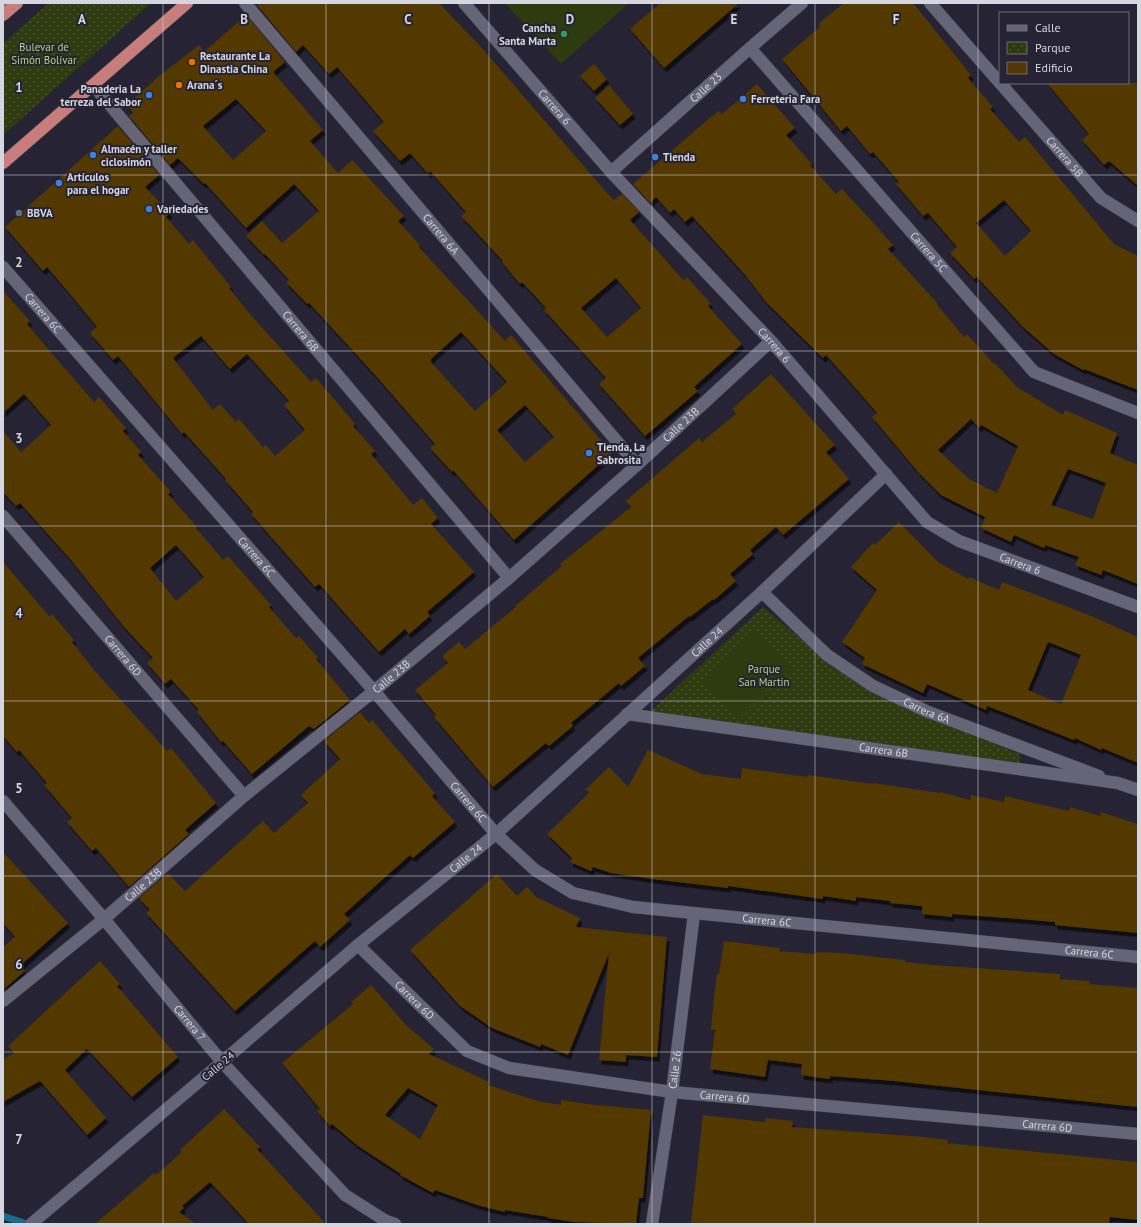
<svg xmlns="http://www.w3.org/2000/svg" width="1141" height="1227" font-family="'PT Sans',sans-serif">
<defs>
<pattern id="park-dots" width="8" height="8" patternUnits="userSpaceOnUse"><rect width="8" height="8" fill="#2d3b0f"/><path d="M2 2h.1M6 6h.1" fill="none" stroke="#4b5732" stroke-width="1.8" stroke-linecap="round"/></pattern>
<filter id="shadow"><feDropShadow dx="2.5" dy="4.5" stdDeviation="0" flood-color="#0009"/></filter>
</defs>
<rect width="100%" height="100%" fill="#262434"/>
<!-- park -->
<g fill="url(#park-dots)">
<polygon points="49,3 151,3 3,135 3,43"/>
<polygon points="763,607 836,669 859,684 881,697 1020,754 1020,763 651,711"/>
</g>
<!-- pitch -->
<g fill="#2d3b0f">
<polygon points="505,3 629,3 561,64"/>
<polygon points="756,631 792,668 740,720 703,683"/>
</g>
<g fill="none" stroke-linecap="round" stroke-linejoin="round">
<!-- stream -->
<polyline stroke="#1a6c8d" stroke-width="7" points="3,1216 27,1224"/>
</g>
<!-- building -->
<g fill="#533705" fill-rule="evenodd" filter="url(#shadow)">
<path d="M260,3H439L482,48L607,193L614,200L622,194L639,212L630,220L683,280L687,277L711,304L708,306L742,344L694,387L698,391L645,436L599,384L606,378L544,310L546,308L522,282L520,284L502,262L503,261L461,216L466,212L430,171L428,174L410,153L400,161L373,131L384,122L337,67L329,74L303,45L296,52L257,5ZM616,278L641,308L607,337L581,308Z"/>
<polygon points="660,3 739,3 664,68 630,29"/>
<path d="M844,3H913L971,75L968,78L993,107L990,109L1019,142L1025,137L1114,244L1138,256V390L1084,369L1083,370L1054,354L1023,327L977,277L974,279L950,253L957,247L928,213L923,216L896,184L899,182L873,152L870,154L847,126L841,131L782,59L820,27L818,24ZM1004,200L1031,231L1005,256L976,223Z"/>
<path d="M246,15L285,62L273,72L323,130L310,141L338,173L352,160L404,216L398,221L420,245L419,247L505,341L511,335L612,453L514,540L453,470L452,472L430,448L435,444L376,376L309,303L307,304L286,282L289,280L265,254L264,255L246,236L262,221L282,243L319,211L294,184L246,228L205,183L204,184L178,158L170,165L129,116L133,113L127,105L158,77L199,45L204,52ZM236,99L266,131L233,160L203,126ZM461,332L507,382L475,411L431,362V359ZM525,405L554,437L525,462L497,430Z"/>
<polygon points="594,64 607,79 594,91 580,76"/>
<polygon points="1047,83 1138,83 1138,186 1109,161 1104,165 1082,140 1089,134"/>
<path d="M757,84L795,128L786,135L812,164L810,165L836,194L842,189L869,218L893,245L888,249L938,304L937,305L964,337L967,334L994,364L995,363L1017,387L1063,415L1065,410L1117,433L1110,453L1138,465V584L1103,570L1101,575L1075,565L1079,557L1045,545L1044,548L1014,535L1011,542L981,528L985,517L941,495L919,473L872,417L877,413L852,384L826,355L823,358L767,303L746,276L692,216L685,222L674,209L670,213L656,197L650,203L633,184L718,111L722,114ZM971,419L979,428L981,425L1018,446L997,493L969,479L938,450ZM1068,469L1106,483L1093,519L1051,505Z"/>
<polygon points="609,85 633,114 620,125 595,98"/>
<path d="M118,126L159,175L145,187L170,213L166,217L189,244L193,240L231,287L229,288L249,313L311,382L316,378L335,400L355,424L353,426L375,451L371,454L413,505L422,498L438,518L431,524L474,572L427,612L430,616L409,634L405,629L379,652L319,584L315,587L272,538L251,514L253,512L225,480L226,479L184,432L182,434L118,356L113,360L90,333L97,327L75,300L47,267L43,271L5,227ZM201,336L230,369L247,354L289,401L284,405L305,430L275,456L266,445L263,447L239,419L236,422L220,404L213,410L173,358Z"/>
<path d="M3,291L30,321L27,324L42,342L94,402L99,397L126,428L123,431L141,452L138,455L171,492L168,494L197,527L196,528L223,560L228,556L271,605L269,607L296,638L299,636L318,658L316,659L350,700L314,729L309,726L252,774L223,741L221,742L197,712L199,710L171,679L165,684L147,663L153,658L124,627L71,560L20,503L16,506L3,492V431L21,452L51,425L24,394L3,413ZM176,545L204,577L176,601L150,568Z"/>
<polygon points="771,374 835,445 826,452 849,479 783,535 776,527 750,550 753,554 730,574 736,581 714,600 713,599 690,617 689,616 638,658 645,666 621,686 619,683 571,723 573,726 549,746 546,743 493,787 434,717 436,715 415,690 448,663 442,656 459,642 465,649 516,607 515,606 562,566 560,564 631,507 626,501 699,438 702,442 736,414 732,409"/>
<path d="M899,522L938,562L968,579L969,577L999,590L1002,582L1089,615L1138,637V763L1102,748L1101,750L1075,738L1074,740L987,706L986,710L927,684L923,693L862,664L865,658L842,642L877,590L851,567L873,543L875,545ZM1048,642L1081,655L1061,704L1028,690Z"/>
<polygon points="3,562 49,616 52,614 74,640 72,642 94,670 167,751 171,748 216,803 185,830 189,834 129,887 96,848 92,851 67,822 72,818 44,785 47,783 19,750 17,752 3,736"/>
<polygon points="360,712 369,723 372,720 435,793 432,796 455,822 413,858 410,855 344,914 350,920 320,947 315,941 235,1011 146,913 150,910 139,898 168,873 185,891 263,821 274,833 308,803 301,795 340,759 324,741"/>
<polygon points="648,750 702,774 741,779 742,768 807,777 808,775 873,784 873,783 940,793 940,792 970,800 971,795 1004,802 1005,796 1069,811 1070,807 1100,816 1101,812 1138,824 1138,933 1055,925 1055,922 1020,919 952,914 952,917 922,914 922,906 890,903 890,901 856,897 856,901 823,896 823,899 728,886 728,888 660,880 611,873 593,867 591,871 570,862 572,858 547,834 590,792 585,790 609,767 628,787"/>
<polygon points="3,852 68,923 20,966 25,971 3,990 3,947 15,937 3,923"/>
<polygon points="497,874 517,896 527,887 536,897 580,918 576,927 667,937 657,1057 626,1055 626,1062 599,1060 609,953 568,1055 541,1044 540,1047 492,1028 460,1006 410,950"/>
<polygon points="724,941 780,948 779,951 816,954 816,952 841,953 905,960 905,962 934,965 1060,974 1060,979 1090,981 1089,984 1138,988 1138,1107 894,1081 830,1076 830,1079 801,1075 802,1064 768,1060 765,1077 710,1069 715,1030 711,1030 714,997 717,974 719,974"/>
<polygon points="100,961 120,984 117,986 178,1057 132,1097 87,1049 65,1070 106,1118 87,1135 40,1081 3,1102 3,1059 14,1053 8,1046"/>
<path d="M371,985L406,1025L434,1049L429,1054L489,1082L488,1085L541,1102L561,1105V1100L586,1104L651,1110L643,1198H639L636,1224L574,1222L548,1218V1217L505,1210V1212L477,1205L435,1190L433,1193L400,1175L401,1174L358,1146L332,1124L330,1126L317,1111L320,1109L282,1063L353,1004L351,1002ZM408,1088L438,1105L420,1139L385,1115Z"/>
<polygon points="224,1109 260,1147 257,1149 326,1224 249,1224 210,1182 182,1206 184,1208 179,1212 196,1224 95,1224 154,1173 156,1175 182,1152 180,1150"/>
<polygon points="703,1115 765,1122 765,1118 793,1121 792,1127 924,1137 948,1140 947,1143 1138,1162 1138,1220 1110,1217 1109,1224 691,1224"/>
</g>
<g fill="none" stroke-linecap="round" stroke-linejoin="round">
<defs>
<g id="street">
<polyline points="4,3 9,9"/>
<path id="s1" d="M245,3L637,465"/>
<path id="s2" d="M464,3L611,172L771,341L927,522L959,541L1138,607"/>
<polyline points="930,3 1000,83"/>
<path id="s3" d="M750,48L1034,372L1138,413"/>
<path id="s4" d="M1000,83L1101,198L1138,221"/>
<path id="s5" d="M93,85L509,578"/>
<path id="s6" d="M611,172L750,48L802,3"/>
<path id="s7" d="M3,267L374,691L496,834L535,870L573,893L633,907L1138,957"/>
<path id="s8" d="M3,516L244,796"/>
<path id="s9" d="M762,592L827,655L873,686L926,711L1099,776"/>
<path id="s10" d="M627,714L1118,783L1138,790"/>
<path id="s11" d="M358,945L467,1051L509,1068L672,1092L1138,1134"/>
<path id="s12" d="M3,1001L104,919L244,796L374,691L509,578L637,465L771,341"/>
<path id="s13" d="M395,1224L386,1221L345,1195L222,1062L358,945L496,834L762,592L886,474"/>
<path id="s14" d="M652,1224L672,1092L694,914"/>
</g>
<g id="secondary">
<path id="s15" d="M3,801L104,919L222,1062L31,1224"/>
</g>
<g id="highway">
<polyline points="3,15 17,3"/>
<polyline points="3,163 187,3"/>
</g>
</defs>
<!-- street casing -->
<use href="#street" stroke="#43414e" stroke-width="13"/>
<!-- secondary casing -->
<use href="#secondary" stroke="#43414e" stroke-width="13"/>
<!-- highway casing -->
<use href="#highway" stroke="#43414e" stroke-width="13"/>
<!-- street -->
<use href="#street" stroke="#666477" stroke-width="12"/>
<!-- secondary -->
<use href="#secondary" stroke="#666477" stroke-width="12"/>
<!-- highway -->
<use href="#highway" stroke="#c77d7c" stroke-width="12"/>
</g>
<!-- grid -->
<path fill="none" stroke="#d6d6e1" stroke-width="1" stroke-opacity="0.55" d="M163,3V1224M326,3V1224M489,3V1224M652,3V1224M815,3V1224M978,3V1224M3,175H1138M3,351H1138M3,526H1138M3,701H1138M3,876H1138M3,1052H1138"/>
<!-- markers -->
<circle fill="#2e9e5b" stroke="#262434" stroke-width="1.5" cx="564" cy="34" r="4"/>
<g fill="#e8710a" stroke="#262434" stroke-width="1.5">
<circle cx="192" cy="62" r="4"/>
<circle cx="179" cy="85" r="4"/>
</g>
<g fill="#3f7fe0" stroke="#262434" stroke-width="1.5">
<circle cx="149" cy="95" r="4"/>
<circle cx="743" cy="99" r="4"/>
<circle cx="93" cy="155" r="4"/>
<circle cx="655" cy="157" r="4"/>
<circle cx="59" cy="183" r="4"/>
<circle cx="149" cy="209" r="4"/>
<circle cx="589" cy="453" r="4"/>
</g>
<circle fill="#5c6f8a" stroke="#262434" stroke-width="1.5" cx="19" cy="213" r="4"/>
<g text-anchor="middle" stroke-width="4" stroke-linejoin="round" paint-order="stroke">
<!-- poi labels -->
<g font-size="11" font-weight="bold" fill="#d6d6e1" stroke="#262434" text-anchor="start">
<text x="556" y="32" text-anchor="end">Cancha<tspan x="556" dy="13">Santa Marta</tspan></text>
<text x="200" y="60">Restaurante La<tspan x="200" dy="13">Dinastia China</tspan></text>
<text x="187" y="89">Arana´s</text>
<text x="141" y="93" text-anchor="end">Panaderia La<tspan x="141" dy="13">terreza del Sabor</tspan></text>
<text x="751" y="103">Ferreteria Fara</text>
<text x="101" y="153">Almacén y taller<tspan x="101" dy="13">ciclosimón</tspan></text>
<text x="663" y="161">Tienda</text>
<text x="67" y="181">Artículos<tspan x="67" dy="13">para el hogar</tspan></text>
<text x="157" y="213">Variedades</text>
<text x="27" y="217">BBVA</text>
<text x="597" y="451">Tienda, La<tspan x="597" dy="13">Sabrosita</tspan></text>
</g>
<!-- park labels -->
<g font-size="11" fill="#b1d27a" stroke="#262434">
<text x="44" y="51">Bulevar de<tspan x="44" dy="13">Simón Bolívar</tspan></text>
<text x="764" y="673">Parque<tspan x="764" dy="13">San Martin</tspan></text>
</g>
<!-- street labels -->
<g font-size="11" fill="#d6d6e1" stroke="#262434">
<text dy="4" stroke="none"><textPath href="#s6" startOffset="127">Calle 23</textPath></text>
<text dy="4" stroke="none"><textPath href="#s2" startOffset="138">Carrera 6</textPath></text>
<text dy="4" stroke="none"><textPath href="#s4" startOffset="98">Carrera 5B</textPath></text>
<text dy="4" stroke="none"><textPath href="#s1" startOffset="303">Carrera 6A</textPath></text>
<text dy="4" stroke="none"><textPath href="#s3" startOffset="271">Carrera 5C</textPath></text>
<text dy="4" stroke="none"><textPath href="#s7" startOffset="61">Carrera 6C</textPath></text>
<text dy="4" stroke="none"><textPath href="#s5" startOffset="322">Carrera 6B</textPath></text>
<text dy="4" stroke="none"><textPath href="#s2" startOffset="462">Carrera 6</textPath></text>
<text dy="4" stroke="none"><textPath href="#s12" startOffset="890">Calle 23B</textPath></text>
<text dy="4" stroke="none"><textPath href="#s7" startOffset="385">Carrera 6C</textPath></text>
<text dy="4" stroke="none"><textPath href="#s2" startOffset="798">Carrera 6</textPath></text>
<text dy="4" stroke="none"><textPath href="#s13" startOffset="881">Calle 24</textPath></text>
<text dy="4" stroke="none"><textPath href="#s8" startOffset="184">Carrera 6D</textPath></text>
<text dy="4" stroke="none"><textPath href="#s12" startOffset="506">Calle 23B</textPath></text>
<text dy="4" stroke="none"><textPath href="#s9" startOffset="205">Carrera 6A</textPath></text>
<text dy="4" stroke="none"><textPath href="#s10" startOffset="259">Carrera 6B</textPath></text>
<text dy="4" stroke="none"><textPath href="#s7" startOffset="709">Carrera 6C</textPath></text>
<text dy="4" stroke="none"><textPath href="#s13" startOffset="557">Calle 24</textPath></text>
<text dy="4" stroke="none"><textPath href="#s12" startOffset="182">Calle 23B</textPath></text>
<text dy="4" stroke="none"><textPath href="#s7" startOffset="1045">Carrera 6C</textPath></text>
<text dy="4" stroke="none"><textPath href="#s7" startOffset="1369">Carrera 6C</textPath></text>
<text dy="4" stroke="none"><textPath href="#s11" startOffset="79">Carrera 6D</textPath></text>
<text dy="4" stroke="none"><textPath href="#s15" startOffset="290">Carrera 7</textPath></text>
<text transform="translate(218 1066) rotate(-40)" y="4">Calle 24</text>
<text dy="4" stroke="none"><textPath href="#s14" startOffset="156">Calle 26</textPath></text>
<text dy="4" stroke="none"><textPath href="#s11" startOffset="415">Carrera 6D</textPath></text>
<text dy="4" stroke="none"><textPath href="#s11" startOffset="739">Carrera 6D</textPath></text>
</g>
</g>
<g font-size="13" text-anchor="middle" font-weight="bold" fill="#d6d6e1" stroke="#262434" stroke-width="4" stroke-linejoin="round" paint-order="stroke">
<text x="82" y="24">A</text>
<text x="244" y="24">B</text>
<text x="408" y="24">C</text>
<text x="570" y="24">D</text>
<text x="734" y="24">E</text>
<text x="896" y="24">F</text>
<text x="19" y="92">1</text>
<text x="19" y="267">2</text>
<text x="19" y="443">3</text>
<text x="19" y="618">4</text>
<text x="19" y="793">5</text>
<text x="19" y="969">6</text>
<text x="19" y="1144">7</text>
</g>
<!-- border -->
<rect width="1141" height="1227" fill="none" stroke="#d6d6e1" stroke-width="8"/>
<!-- legend -->
<rect x="999" y="12" width="130" height="72" fill="#262434" stroke="#6c6b79"/>
<rect x="1007" y="25" width="20" height="6" fill="#666477" stroke="#6c6b79"/>
<text x="1035" y="32" font-size="12" fill="#d6d6e1">Calle</text>
<rect x="1007" y="42" width="20" height="12" fill="url(#park-dots)" stroke="#6c6b79"/>
<text x="1035" y="52" font-size="12" fill="#d6d6e1">Parque</text>
<rect x="1007" y="62" width="20" height="12" fill="#533705" stroke="#6c6b79"/>
<text x="1035" y="72" font-size="12" fill="#d6d6e1">Edificio</text>
</svg>
